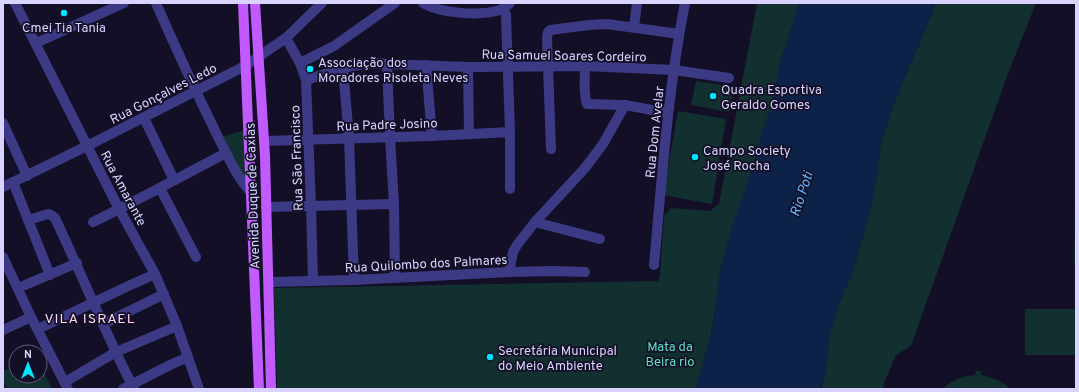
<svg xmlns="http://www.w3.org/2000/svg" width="1079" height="392" font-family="Overpass,sans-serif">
<rect width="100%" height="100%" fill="#130f26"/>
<!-- green -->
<g fill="#12302f">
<polygon points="757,3 799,3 790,33 779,66 774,100 762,133 753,166 721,268 711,335 696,389 277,389 274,288 656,281 658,282 660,274 664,216 671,208 710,211 719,204"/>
<polygon points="935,3 1036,3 1007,76 911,346 896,355 884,383 883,389 821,389 826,370 829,337 839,304 854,268 871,206 877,175 881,142 892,108 932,13"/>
<polygon points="696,81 734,87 729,112 691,105"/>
<polygon points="678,111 726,119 712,204 663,195"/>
<polygon points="245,130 246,185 222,137"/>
<polygon points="1075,206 1076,206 1076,263 1074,263"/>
<rect x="1025" y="309" width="51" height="46"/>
<polygon points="40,364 52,389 7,389 3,381 3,371 16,365 16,376 40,376"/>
<path d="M976,371H981V375C992,377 1002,381 1011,389H942C952,380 962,376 975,375Z"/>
</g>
<!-- water -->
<polygon fill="#0c2248" points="799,3 935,3 932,13 892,108 881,142 877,175 871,206 853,272 839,304 829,337 826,370 820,389 696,389 711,335 721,268 730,232 753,166 762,133 774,100 779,66 790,33"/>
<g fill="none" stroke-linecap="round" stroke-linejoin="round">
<!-- minor -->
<g stroke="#3d3a85" stroke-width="10">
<polyline points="15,3 119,209 155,274 177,326 199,389"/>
<path d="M156,3C176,49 197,94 219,139C227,154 239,182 251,192"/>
<path d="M423,3C441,14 480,16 500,10C504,8 507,6 510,3"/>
<polyline points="503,8 506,15 510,132 510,189"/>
<polyline points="634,27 637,3"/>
<polyline points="286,38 300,63 306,80 311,206 313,281"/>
<polyline points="36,43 124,3"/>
<polyline points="300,63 334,46 395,3"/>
<polyline points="387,64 390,137 394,204 395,277"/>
<polyline points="426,65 432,136"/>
<path d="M585,66C585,78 583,93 587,104L625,105L668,113"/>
<polyline points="468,67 469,134"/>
<polyline points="343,69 349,138 354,280"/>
<path d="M306,80C332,72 360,60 387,64L468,67L585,66L674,70L729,78"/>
<polyline points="144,118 174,180"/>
<polyline points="3,123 27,176"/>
<polyline points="264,141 432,136 510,132"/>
<polyline points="551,149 547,38 548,32 550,30 589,25 607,24 679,34"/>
<polyline points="13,182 50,275"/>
<polyline points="3,187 87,146 245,66 286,38 322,3"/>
<polyline points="160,188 196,257"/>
<polyline points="266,207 394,204"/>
<path d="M28,220L48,214L51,215L55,218C82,275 105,333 134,389"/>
<path d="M93,222C138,200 182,176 226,153"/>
<polyline points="535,222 600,239"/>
<polyline points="3,257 31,317 68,389"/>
<path d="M654,265C662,177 668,89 685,3"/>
<polyline points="509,272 513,252 517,245 535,222 585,168 603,144 625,105"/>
<polyline points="269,282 354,280 509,272 554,271 585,272"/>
<polyline points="18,288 77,263"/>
<polyline points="103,324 164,294"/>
<polyline points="38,329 124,288 155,274"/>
<polyline points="3,330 31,317"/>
<polyline points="65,382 116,352 177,326"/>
<polyline points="123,389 172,364 188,357"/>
</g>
<!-- major -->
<g stroke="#c25bff" stroke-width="10">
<polyline points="243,3 259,389"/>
<polyline points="255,3 265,156 271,389"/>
</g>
</g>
<!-- markers -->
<g fill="#00e5ff" stroke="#130f26" stroke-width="1.5">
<circle cx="64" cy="13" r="4"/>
<circle cx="310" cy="69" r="4"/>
<circle cx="713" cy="96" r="4"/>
<circle cx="695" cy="157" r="4"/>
<circle cx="490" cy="357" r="4"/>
</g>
<g text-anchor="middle" stroke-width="3.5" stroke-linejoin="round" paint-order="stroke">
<!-- poi labels -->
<g font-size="13" fill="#d9d4ff" stroke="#130f26" text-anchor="start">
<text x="64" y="32" text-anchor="middle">Cmei Tia Tania</text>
<text x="318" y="67">Associação dos<tspan x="318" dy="15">Moradores Risoleta Neves</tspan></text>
<text x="721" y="94">Quadra Esportiva<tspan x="721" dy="15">Geraldo Gomes</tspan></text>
<text x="703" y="155">Campo Society<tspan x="703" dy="15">José Rocha</tspan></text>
<text x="498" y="355">Secretária Municipal<tspan x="498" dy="15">do Meio Ambiente</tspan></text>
</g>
<!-- street labels -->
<g font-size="13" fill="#d9d4ff" stroke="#130f26">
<text transform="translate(564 55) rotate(1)" y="5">Rua Samuel Soares Cordeiro</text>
<text transform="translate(163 93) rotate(-27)" y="5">Rua Gonçalves Ledo</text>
<text transform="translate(387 124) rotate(-2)" y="5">Rua Padre Josino</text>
<text transform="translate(654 132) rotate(-84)" y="5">Rua Dom Avelar</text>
<text transform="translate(296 158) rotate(-92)" y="5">Rua São Francisco</text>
<text transform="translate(124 188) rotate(62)" y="5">Rua Amarante</text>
<text transform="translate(252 196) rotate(-92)" y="5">Avenida Duque de Caxias</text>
<text transform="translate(426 263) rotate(-3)" y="5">Rua Quilombo dos Palmares</text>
</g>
<!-- park labels -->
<g font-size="13" fill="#5fe0c0" stroke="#130f26">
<text x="670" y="351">Mata da<tspan x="670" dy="15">Beira rio</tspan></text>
</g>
<!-- water labels -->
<g font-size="14" font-style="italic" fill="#62b6ff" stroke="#130f26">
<text transform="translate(801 194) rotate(-72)" y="5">Rio Poti</text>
</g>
<!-- neighbourhood labels -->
<g font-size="14" letter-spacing="1" fill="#ffd6f0" stroke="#130f26">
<text x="90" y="323">VILA ISRAEL</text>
</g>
</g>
<!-- border -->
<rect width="1079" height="392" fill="none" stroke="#d9d4ff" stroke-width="8"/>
<!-- north arrow -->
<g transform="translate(28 364)"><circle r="19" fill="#130f26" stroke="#625e7d"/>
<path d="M0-3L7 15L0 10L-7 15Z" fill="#00e5ff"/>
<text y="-6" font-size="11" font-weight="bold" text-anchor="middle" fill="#d9d4ff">N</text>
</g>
</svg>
